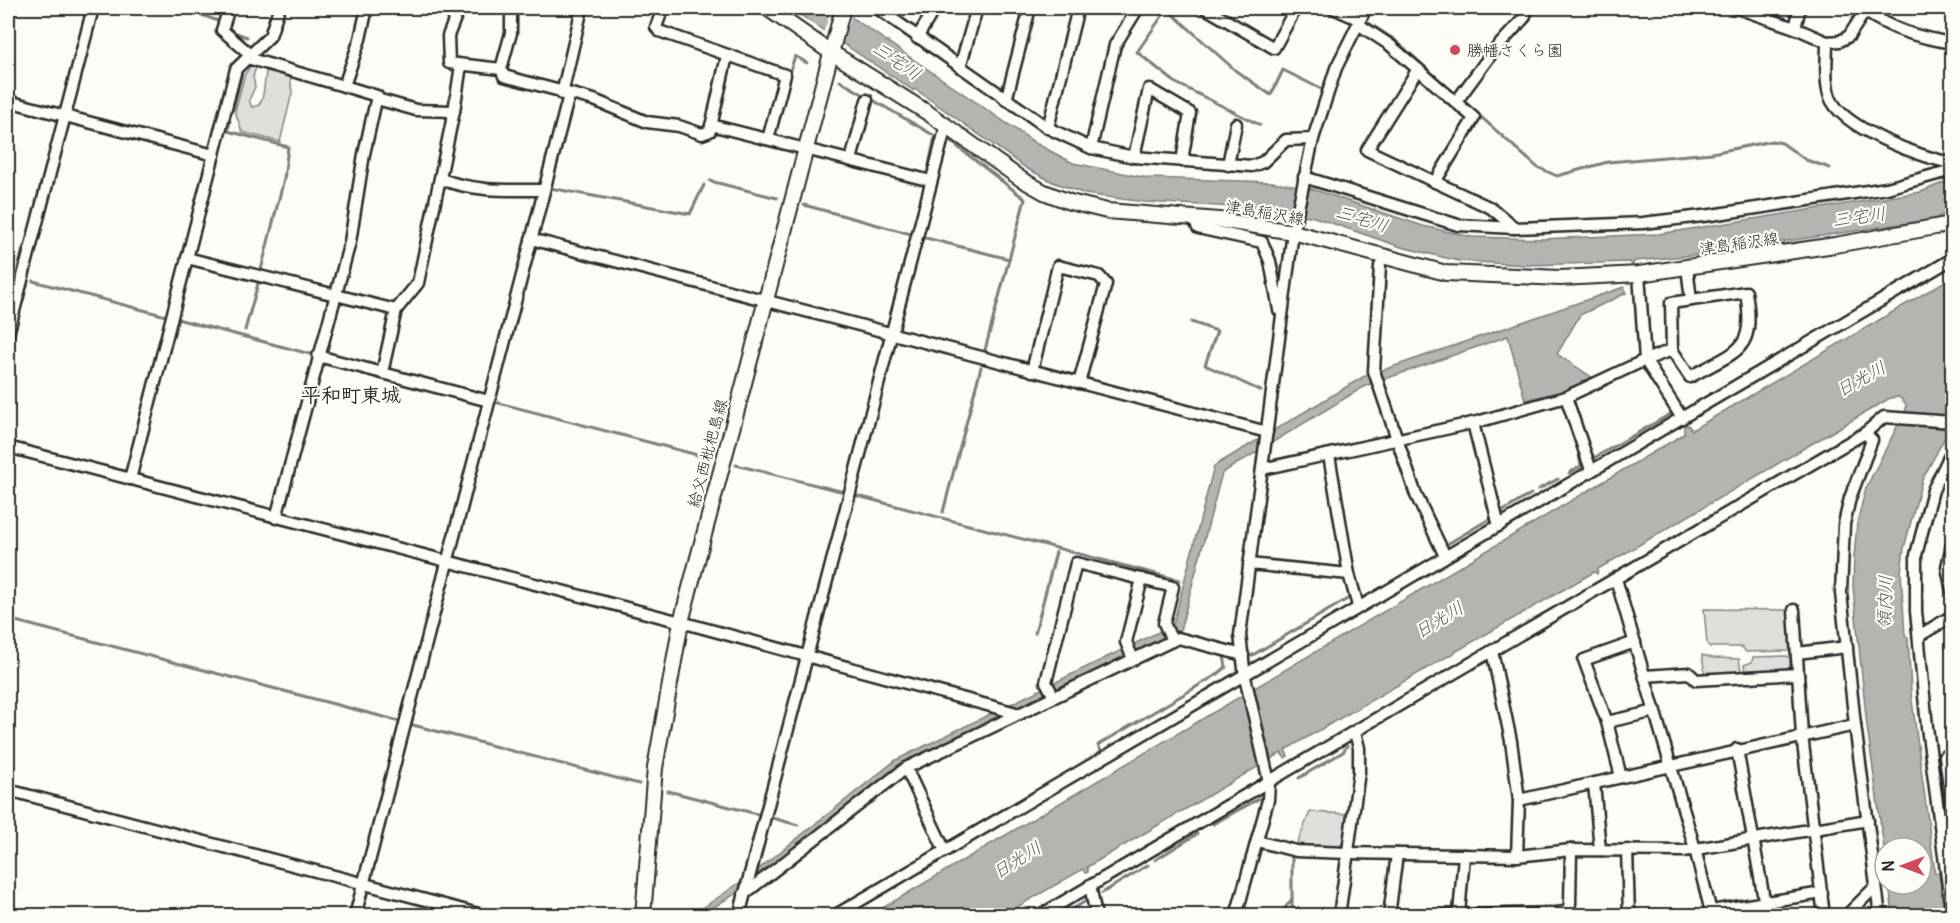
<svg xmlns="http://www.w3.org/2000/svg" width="1960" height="923" font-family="Pangolin,'Klee One',sans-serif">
<rect width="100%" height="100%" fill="#fdfcf7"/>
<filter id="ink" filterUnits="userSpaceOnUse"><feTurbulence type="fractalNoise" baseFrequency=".0167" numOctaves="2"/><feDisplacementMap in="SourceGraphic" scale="12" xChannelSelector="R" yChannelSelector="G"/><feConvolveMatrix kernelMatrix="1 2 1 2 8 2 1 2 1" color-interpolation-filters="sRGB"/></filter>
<g filter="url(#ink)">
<!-- green -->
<g fill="#dfdeda" stroke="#858482" stroke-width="1.5">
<path d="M251,65L256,67L253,77L255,87L249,100L252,107L259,105C266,95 263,81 267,69L290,74L292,93L280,142L242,132L235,111L245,74Z"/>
<polygon points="1704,609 1789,610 1792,649 1790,651 1746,652 1742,647 1710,647 1707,644"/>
<polygon points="1702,655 1713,658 1739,659 1741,671 1705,675"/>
<polygon points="1787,656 1790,658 1790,671 1746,673 1744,665 1752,662 1753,657"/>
<polygon points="1310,812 1348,814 1343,843 1339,847 1296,846"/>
</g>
<!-- water -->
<g fill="#b5b4b1" stroke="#7e7d7b" stroke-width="1.5">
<polygon points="790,8 838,8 1037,144 1073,163 1147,178 1272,182 1306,187 1423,226 1472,237 1540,239 1659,234 1921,192 1952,179 1952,211 1934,219 1695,255 1635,261 1632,265 1630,262 1527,265 1459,261 1401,247 1314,217 1273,209 1145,202 1085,194 1053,182 1026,168 915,89 914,91"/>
<polygon points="1952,277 1952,424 1922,480 1904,548 1901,572 1905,636 1908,637 1911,693 1935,873 1939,873 1943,906 1940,907 1941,915 1893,915 1889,884 1921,884 1921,848 1885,848 1885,855 1867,726 1853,587 1854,557 1857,523 1866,488 1906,409 1906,404 1899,397 1890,398 1849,422 1598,569 1597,574 1594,572 1285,750 1288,756 1285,758 1281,753 1087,867 1088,872 1085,873 1083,869 1003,915 869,916 1684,434 1684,427 1687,424 1692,430"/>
<polygon points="1624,287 1626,293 1580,315 1557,354 1593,378 1567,390 1525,400 1508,336 1365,386 1222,473 1180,631 902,765 740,891 701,915 691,916 755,872 896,760 1173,625 1214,466 1363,377"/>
</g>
<!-- pier -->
<polygon fill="#fdfcf7" points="832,8 843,8 852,14 842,46 823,34"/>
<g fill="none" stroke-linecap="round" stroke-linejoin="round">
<!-- stream -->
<g stroke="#7e7d7b" stroke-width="3">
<polyline points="183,8 218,21"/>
<polyline points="1166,8 1236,71 1271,95 1283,70 1323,90"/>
<polyline points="1167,9 1137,52 1176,83 1260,125"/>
<polyline points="1367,22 1395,40 1537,167 1557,176 1608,162 1712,153 1772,141 1782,143 1806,160 1830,168"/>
<polyline points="227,27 231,31 247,37"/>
<polyline points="789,74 795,56 807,63"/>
<polyline points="840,81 935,136 929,165"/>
<polyline points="233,110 242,74"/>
<polyline points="230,121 228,131 288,147 284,179 261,270"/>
<polyline points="949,140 1025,199 985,350"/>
<polyline points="710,181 777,198"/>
<polyline points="550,188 690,214 704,185"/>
<polyline points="804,205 911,234"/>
<polyline points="913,230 921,200"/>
<polyline points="922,237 1009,259"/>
<polyline points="17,273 23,248"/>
<polyline points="8,274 11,275"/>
<polyline points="33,281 166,316"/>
<polyline points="8,309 15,281"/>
<polyline points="177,319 314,355"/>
<polyline points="1191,322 1217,331 1205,365 1261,391"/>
<polyline points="245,330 259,280"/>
<polyline points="495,402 709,458"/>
<polyline points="1588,447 1594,458 1672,413"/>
<polyline points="736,465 844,492"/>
<polyline points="1569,473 1581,466 1578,450"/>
<polyline points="1539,489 1558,479"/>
<polyline points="854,495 1179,580"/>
<polyline points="943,512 981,367"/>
<polyline points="1500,513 1531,494"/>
<polyline points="1444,546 1493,517"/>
<polyline points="8,619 399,721"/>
<polyline points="1035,633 1056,552"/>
<polyline points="1251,656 1349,598 1348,591"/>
<polyline points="413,725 639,784"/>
<polyline points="1101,751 1098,745 1218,674 1226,667 1224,656 1216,653"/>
<polyline points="1299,778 1343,752 1347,746"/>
<polyline points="668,791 757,814"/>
<polyline points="772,818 798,825"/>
<polyline points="1213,824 1262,797"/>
<polyline points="1292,857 1292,907 1317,916"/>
<polyline points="1155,860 1197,834"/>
<polyline points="1102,893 1148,865"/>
<polyline points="1061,916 1086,901 1090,905"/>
<polyline points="1279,916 1292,899"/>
</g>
<defs>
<g id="minor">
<polyline points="229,8 222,30 251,55"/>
<polyline points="459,8 448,36 449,63 501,69 504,76 594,100 647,122 679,126 702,134 710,131 727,56"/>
<polyline points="663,8 656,27 659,31 785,75 768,139"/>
<polyline points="877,8 1048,128 1091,148 1134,157 1252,166 1263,162 1286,140 1313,139"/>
<polyline points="1205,8 1274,48 1296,8"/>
<polyline points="1333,8 1360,20"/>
<polyline points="1737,8 1795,28 1827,42 1840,41 1849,36 1867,8"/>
<path d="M1864,11C1895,31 1917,37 1952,43"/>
<polyline points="1358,24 1390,45 1474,118 1435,182 1491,208 1515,228"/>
<polyline points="1795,28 1800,8"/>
<polyline points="917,38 935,8"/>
<path d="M1827,42C1827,60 1824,80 1830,97C1841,128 1922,158 1952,163"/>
<polyline points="247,58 344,86"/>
<polyline points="960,67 977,8"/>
<polyline points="501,69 511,33 511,8"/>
<polyline points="1418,69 1367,150 1435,182"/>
<polyline points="562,94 582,8"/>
<polyline points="377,99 416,110 454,111"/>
<polyline points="1006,100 1030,8"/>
<polyline points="8,101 214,155"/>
<polyline points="1456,102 1492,53 1524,18 1528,8"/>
<polyline points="711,125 931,181"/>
<polyline points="1048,128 1076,16"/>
<polyline points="1091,148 1115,45 1138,8"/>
<polyline points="1134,157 1149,89 1190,113 1182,161"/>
<polyline points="851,160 867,100"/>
<polyline points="1228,165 1236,124"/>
<polyline points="1304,177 1458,225 1515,228 1643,223 1711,215 1887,188 1952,170"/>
<path d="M441,179C474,192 509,190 544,190"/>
<polyline points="1193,218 1198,228 1262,242 1270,261 1279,310"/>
<polyline points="531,239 1267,432"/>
<polyline points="187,258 396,310 418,283 454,111 461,65"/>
<polyline points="1380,266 1374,371 1416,495 1445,556"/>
<polyline points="1687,267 1691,300"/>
<polyline points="1639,274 1645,360 1682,418"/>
<path d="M1746,292C1756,353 1737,350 1690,377L1672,350L1671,303Z"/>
<polyline points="8,334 93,8"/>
<polyline points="318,356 489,401"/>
<polyline points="1032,371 1058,266 1099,276 1106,284 1079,383"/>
<polyline points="382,373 396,310"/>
<polyline points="1566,397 1591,470"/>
<polyline points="1473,423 1499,526"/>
<polyline points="1865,433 1872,440 1850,498 1844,524 1841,593 1855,725 1880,916"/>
<polyline points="8,447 681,622 1020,714"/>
<polyline points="1329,455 1349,574 1358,606"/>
<polyline points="1262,469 1477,422 1566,397 1645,360 1672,350"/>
<polyline points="130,479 236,69 270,36 279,8"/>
<polyline points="276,518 350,242 364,154 377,96 344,86 360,39 367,8"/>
<polyline points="1952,545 1947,567 1952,591"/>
<polyline points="1249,564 1349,574"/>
<polyline points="1616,579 1695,849 1712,916"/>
<polyline points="1794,610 1802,735 1824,916"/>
<polyline points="1919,636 1952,616"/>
<polyline points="1492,651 1511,741 1519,800 1517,856"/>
<polyline points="1797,653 1847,647"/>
<polyline points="1133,659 1126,642 1142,579"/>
<polyline points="1645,676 1689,673 1696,680 1798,674"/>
<polyline points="1054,697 1046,682 1076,563 1173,587 1164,623 1172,641"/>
<polyline points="1607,722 1656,711"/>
<polyline points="1737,749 1767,916"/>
<polyline points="1952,755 1945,756 1952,808"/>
<polyline points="1621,777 1607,722 1584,660 1635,642"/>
<polyline points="1594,783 1600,850"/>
<polyline points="8,790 486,916"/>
<polyline points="1519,800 1855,725"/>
<polyline points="1257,841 1296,851 1347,853 1517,856 1571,850 1684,851 1868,820"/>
<polyline points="1627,850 1629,916"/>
<polyline points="945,851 906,768 1178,638 1243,655"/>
<polyline points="1090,885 1096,916"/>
<polyline points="744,894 906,768"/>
<polyline points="1711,911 1822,893"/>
<polyline points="1459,914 1464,855"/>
<polyline points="355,916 569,95"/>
<polyline points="739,916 946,126"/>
<polyline points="834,916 1952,259"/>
<polyline points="1039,916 1784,480 1865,433 1884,417 1952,422"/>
<polyline points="1236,916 1268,800 1269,782 1245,677 1240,635 1293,232 1313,139 1336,68 1366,8"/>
<polyline points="1339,916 1359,772 1359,748 1355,732"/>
<polyline points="1389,916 1397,854"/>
<polyline points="1438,916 1558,913"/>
<polyline points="1559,916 1558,913 1567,911 1570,904 1571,850"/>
<polyline points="1846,916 1876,886"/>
<polyline points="1952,916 1927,727 1916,611 1916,555 1933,490 1952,451"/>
</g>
<g id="major">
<polyline points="767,8 829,51 928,113 1021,179 1044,192 1070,202 1107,211 1219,220 1293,232 1446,273 1560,278 1639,274 1835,245 1952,224"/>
<polyline points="643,916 655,768 681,622 843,8"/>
</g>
</defs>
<!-- minor casing -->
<use href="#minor" stroke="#2b2b2b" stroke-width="15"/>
<!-- major casing -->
<use href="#major" stroke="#2b2b2b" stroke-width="18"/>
<!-- minor -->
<use href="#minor" stroke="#fdfcf7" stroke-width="10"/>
<!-- major -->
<use href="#major" stroke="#fdfcf7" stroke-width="14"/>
</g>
</g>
<!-- markers -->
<circle fill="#d1495b" stroke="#fdfcf7" stroke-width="2" cx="1455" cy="50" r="6"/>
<g text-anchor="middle" stroke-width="4.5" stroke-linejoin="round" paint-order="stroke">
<!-- poi labels -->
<g font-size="16" fill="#2b2b2b" stroke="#fdfcf7" text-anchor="start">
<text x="1467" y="56">勝幡さくら園</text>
</g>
<!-- street labels -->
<g font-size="16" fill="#2b2b2b" stroke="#fdfcf7">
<text transform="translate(1265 212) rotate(10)" y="6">津島稲沢線</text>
<text transform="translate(1739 243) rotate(-8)" y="6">津島稲沢線</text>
<text transform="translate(707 453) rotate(-75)" y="6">給父西枇杷島線</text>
</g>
<!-- water labels -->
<g font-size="18" font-style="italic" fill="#5b5b5a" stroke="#fdfcf7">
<text transform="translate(897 61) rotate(34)" y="6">三宅川</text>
<text transform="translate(1859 217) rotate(-8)" y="6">三宅川</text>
<text transform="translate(1362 219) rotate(17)" y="6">三宅川</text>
<text transform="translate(1861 379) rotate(-29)" y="6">日光川</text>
<text transform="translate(1885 602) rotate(-88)" y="6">領内川</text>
<text transform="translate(1439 620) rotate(-31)" y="6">日光川</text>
<text transform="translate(1017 860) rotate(-32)" y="6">日光川</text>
</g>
<!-- quarter labels -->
<g font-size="20" font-weight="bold" fill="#2b2b2b" stroke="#fdfcf7">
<text x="351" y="402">平和町東城</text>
</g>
</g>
<!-- margin -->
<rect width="1960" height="923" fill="none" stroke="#fdfcf7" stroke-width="30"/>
<rect x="15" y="15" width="1930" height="893" fill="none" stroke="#2b2b2b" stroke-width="2" filter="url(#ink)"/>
<!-- north arrow -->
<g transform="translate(1903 866) rotate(270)"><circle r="28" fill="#fdfcf7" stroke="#a9a8a5" stroke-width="1.5"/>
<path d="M0-4.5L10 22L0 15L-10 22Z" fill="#d1495b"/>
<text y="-9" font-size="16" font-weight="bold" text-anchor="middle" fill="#2b2b2b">N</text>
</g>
</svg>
